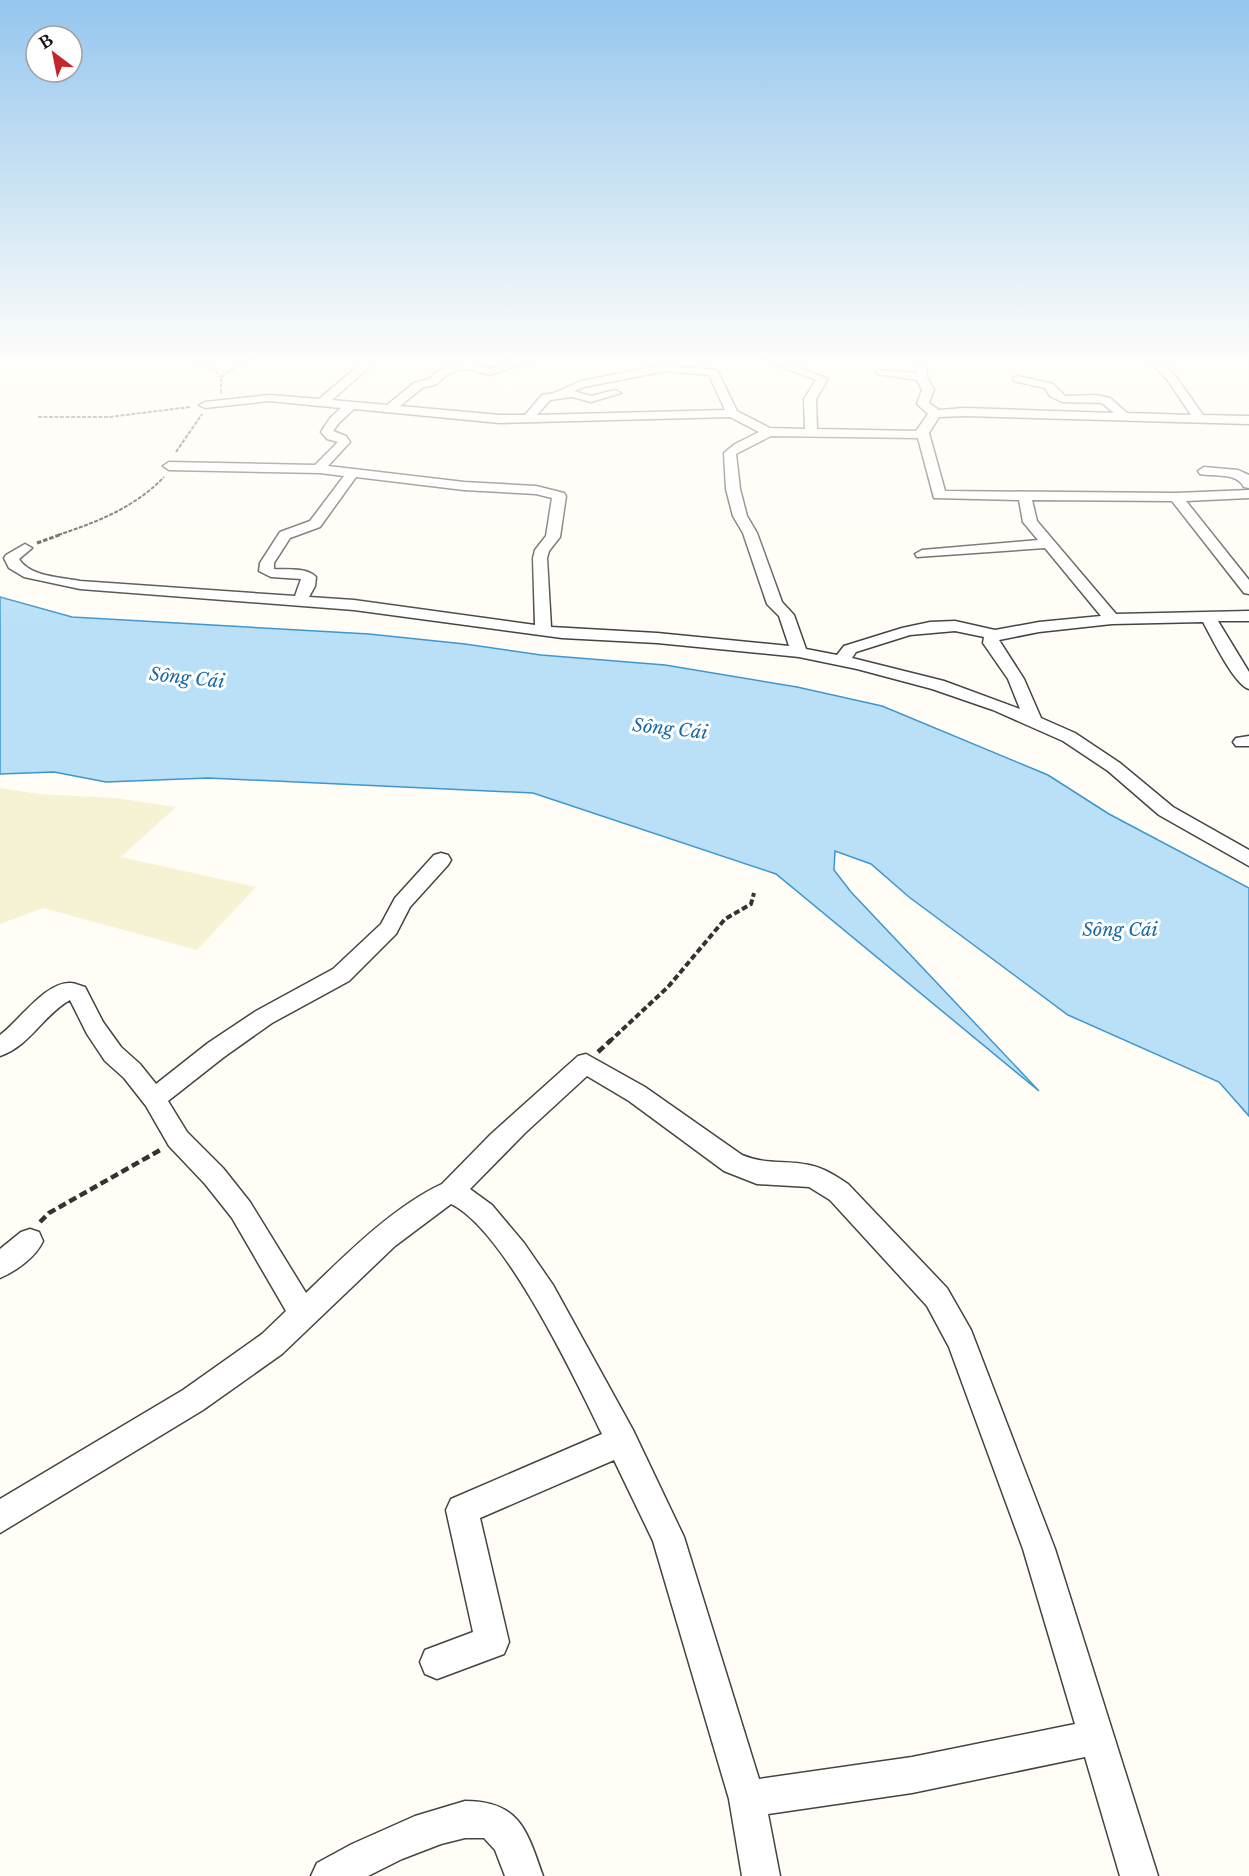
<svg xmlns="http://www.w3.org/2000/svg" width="1249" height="1876" font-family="'Libre Baskerville',serif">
<rect width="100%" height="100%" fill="#fffdf5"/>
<!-- farmland -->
<polygon fill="#f6f3d4" points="0,788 39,794 116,798 176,807 121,857 256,887 197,950 43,908 0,924"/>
<!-- water -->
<polygon fill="#b9e0f7" stroke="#3f96cf" stroke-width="1.5" points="0,597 72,617 369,634 465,644 541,655 665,665 797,687 882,706 1048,775 1109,814 1249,888 1249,1116 1219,1082 1068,1015 909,897 871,864 835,851 834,870 851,892 1039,1091 776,874 533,793 208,778 106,782 54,772 0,774"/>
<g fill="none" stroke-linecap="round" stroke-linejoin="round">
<defs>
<g id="minor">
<path d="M363,362H375L332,400L387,405L414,383L429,379L437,372L454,364L470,363L490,369L512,362H529L490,375L469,369H460L445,376L437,384L422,388L400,406L500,415H525L542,395L554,393L581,381L658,366L653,362H666L674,367L717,370L737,411L770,428L805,429L804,399L816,380L769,362H785L828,379L816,399L817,429L916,431L928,414L917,404L922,390L917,380L877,374V370L916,373V362H926L927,377L934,390L929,403L939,410L964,408L1114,413L1102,403L1062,402L1050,396L1045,388L1014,381V377L1018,376L1053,384L1065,396L1096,395L1110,398L1127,413L1191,415L1169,382L1151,362H1162L1177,378L1203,415L1249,416V424L964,416L939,417L929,433L945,491L1176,493L1249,490V498L1186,501L1249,580V594L1244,593L1172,501L1032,500L1037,521L1116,614L1249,611V621H1218L1249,672V689C1234,685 1211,636 1203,622L1112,624L1039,632L999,640L1024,679L1041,718L1075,733L1120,763L1173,807L1249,850V866L1159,815L1108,771L1063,741L993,710L932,689L857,669L799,657L657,643L562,638L354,610L80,589L24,577L9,568L4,558L6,555L25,544L32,548L19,559C30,577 61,577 80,581L295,596L301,579L271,577L259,571L260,563L280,532L310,521L344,476L320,473L169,470L163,466L169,462L315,465L338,442L327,439L321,432L330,418L341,408L269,401L205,408L199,405L205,402L269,395L319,399ZM666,371L709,375L725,410L537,415L550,400L572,397L591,402L621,393L615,390L591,396L574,391L584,387ZM354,409L500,423L730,417L759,432L735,444L724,453L726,489L733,516L743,533L767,604L779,616L789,646L657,633L551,627L547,558L549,551L560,537L566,496L564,493L536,486L464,482L328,466L350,442L346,436L333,431L339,423ZM771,436L918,438L934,498L1019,500L1023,522L1038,540L922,550L915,554L917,557L1045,548L1101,616L1039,622L995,630L955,621L930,622L902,628L844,646L837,655L806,649L794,615L782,602L757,533L747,516L740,489L736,454ZM356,477L464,490L536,494L552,498L546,536L535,550L533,558L535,625L354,600L309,597L315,586L316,577C307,567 286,570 274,569V563L290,538L320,527ZM955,631L984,637L983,643L1008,679L1020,709L944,681L852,658L856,652L910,635Z"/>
<path d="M1204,467L1238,470L1249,475V488L1244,487C1236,472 1215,477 1200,474L1198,471Z"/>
<polygon points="1249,736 1249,746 1236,746 1233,742 1236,738"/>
<path d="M441,853L448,855L451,860L448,865L410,907L396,934L349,981L272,1023L224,1057L168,1101L187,1132L223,1168L250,1202L306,1293C344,1256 394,1206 442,1184L491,1134L578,1056L586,1054L645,1087L742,1155C766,1165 785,1160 809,1165C824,1168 836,1176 848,1184L947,1288L971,1330L1055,1549L1158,1876H1120L1085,1757L912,1793L768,1814L780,1876H742L729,1799L653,1541L614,1460L480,1518L509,1642L504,1654L437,1679L425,1674L420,1662L425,1650L473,1632L446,1510L451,1499L602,1434C575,1379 505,1230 451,1204L395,1246L282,1354L203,1410L0,1533V1499L183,1390L262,1334L286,1311L232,1218L205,1184L169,1146L146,1106L124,1078L105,1061L87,1034L70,1000C43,1015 30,1046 0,1056V1035C19,1021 46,981 71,983C75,983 81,986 85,987L103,1022L121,1047L140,1064L156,1084L208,1043L256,1011L333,969L381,924L395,898L434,855ZM587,1076L629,1101L724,1171L757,1184L809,1187L830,1200L927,1306L949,1347L1023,1549L1075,1724L912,1757L759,1779L684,1537L633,1430L553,1285L524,1243L492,1205L470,1189L525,1133Z"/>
<path d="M30,1229L39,1232L43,1241C36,1257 16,1271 0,1278V1249L21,1232Z"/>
<path d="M465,1801C520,1801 527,1831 543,1876H505L495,1850L484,1838H465L441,1844L402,1859L368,1876H311L317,1863L352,1844L415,1816Z"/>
</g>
</defs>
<!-- minor casing -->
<use href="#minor" stroke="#444" stroke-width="3"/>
<!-- path-far3 -->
<g stroke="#333" stroke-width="2" stroke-dasharray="4 1.5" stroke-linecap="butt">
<polyline points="190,362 214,369 221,377"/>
<polyline points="221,393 221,377 244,362"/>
<polyline points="38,417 109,417 190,407"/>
<polyline points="176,452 202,414"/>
<path d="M58,535C97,522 134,508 164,477"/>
</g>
<!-- path-far2 -->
<polyline stroke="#333" stroke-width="3" stroke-dasharray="4.5 2" stroke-linecap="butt" points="37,543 62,534"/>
<!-- path-far1 -->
<polyline stroke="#333" stroke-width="4" stroke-dasharray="6 3" stroke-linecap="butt" points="609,1042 668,987 725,919 751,904 754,893"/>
<!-- path -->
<g stroke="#333" stroke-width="4.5" stroke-dasharray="8 4" stroke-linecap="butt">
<polyline points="598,1052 611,1040"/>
<polyline points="40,1222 49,1213 162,1149"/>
</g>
<!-- minor -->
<use href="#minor" fill="#fff" fill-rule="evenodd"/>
</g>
<!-- sky -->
<linearGradient id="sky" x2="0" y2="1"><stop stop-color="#95c6ee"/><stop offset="0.58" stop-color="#fffefa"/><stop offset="1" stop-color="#fffefa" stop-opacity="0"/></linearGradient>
<rect width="1249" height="625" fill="url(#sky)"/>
<g text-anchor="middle" stroke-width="6" stroke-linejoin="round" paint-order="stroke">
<!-- water labels -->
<g font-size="18" font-style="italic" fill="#1768a6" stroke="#fff">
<text transform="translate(187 678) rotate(6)" y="6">Sông Cái</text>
<text transform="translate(670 729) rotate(6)" y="6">Sông Cái</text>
<text x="1120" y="936">Sông Cái</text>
</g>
</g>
<!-- north arrow -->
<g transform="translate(54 54) rotate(328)"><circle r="28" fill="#ffffff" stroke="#a0a0a0" stroke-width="1.5"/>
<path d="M0-4.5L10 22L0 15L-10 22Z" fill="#c4262e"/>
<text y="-9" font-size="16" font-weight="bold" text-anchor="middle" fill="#111111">B</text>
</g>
</svg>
